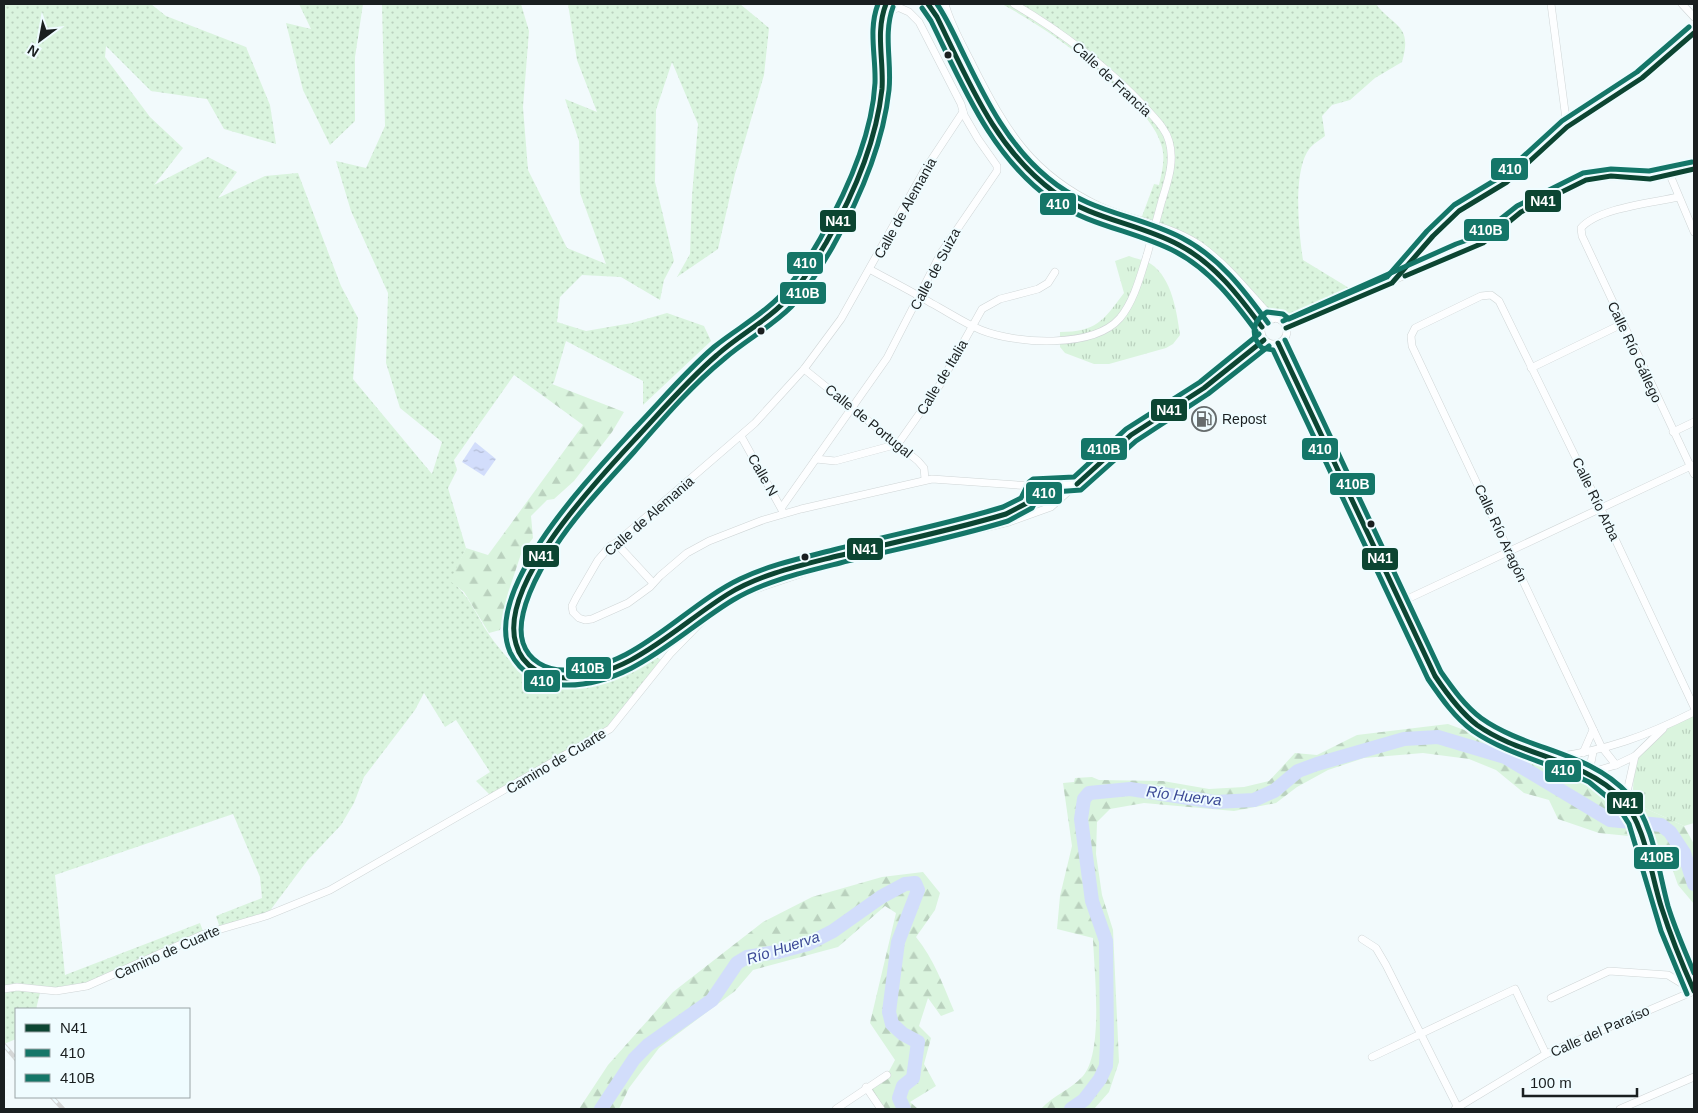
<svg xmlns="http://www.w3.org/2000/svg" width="1698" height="1113" font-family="Arial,sans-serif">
<defs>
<pattern id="grass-dots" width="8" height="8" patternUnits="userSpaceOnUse" patternTransform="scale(1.25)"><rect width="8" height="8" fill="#daf4de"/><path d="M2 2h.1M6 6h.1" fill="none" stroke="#bad1be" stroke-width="1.8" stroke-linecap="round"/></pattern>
<pattern id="forest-firs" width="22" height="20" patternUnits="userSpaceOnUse" patternTransform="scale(1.25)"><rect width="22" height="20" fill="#daf4de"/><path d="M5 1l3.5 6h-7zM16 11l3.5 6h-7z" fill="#bad1be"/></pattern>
<pattern id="park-tufts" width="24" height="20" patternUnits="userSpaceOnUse" patternTransform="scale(1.25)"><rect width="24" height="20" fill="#daf4de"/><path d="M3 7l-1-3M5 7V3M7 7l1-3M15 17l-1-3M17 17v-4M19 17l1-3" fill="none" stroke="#bad1be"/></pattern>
<pattern id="water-ripples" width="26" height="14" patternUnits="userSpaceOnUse" patternTransform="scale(1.25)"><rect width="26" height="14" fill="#d2ddfb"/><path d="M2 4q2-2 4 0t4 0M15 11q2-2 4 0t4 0" fill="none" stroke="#b4bdd7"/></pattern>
</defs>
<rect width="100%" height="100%" fill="#f2fafc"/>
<!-- grass -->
<g fill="url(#grass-dots)">
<path d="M4,4H151L166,16L246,47L270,105L276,144L224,129L207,99L151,91L106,46L105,57L150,117L183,148L154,185L208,157L237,172L218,198L265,176L298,173L341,286L358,318L353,379L432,474L442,442L400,408L386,363L388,293L351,211L336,161L366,168L385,126L382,4H521L529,31L523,107L528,170L567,248L606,264L580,193L579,141L565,99L597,112L577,60L568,4H740L769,28L764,75L735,174L718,249L677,277L690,254L692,196L698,124L672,62L656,110L655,182L674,261L664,280L660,300L621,277L582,275L560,297L557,322L586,331L632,323L667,313L704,326L711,341L643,405V381L566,341L554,382L542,395L514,375L454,460L457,470L448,488L466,548L451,581C470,596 475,613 488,633C542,712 582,688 656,657L665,662L610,729L493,798L476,781L490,772L456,720L445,727L424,693L415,710L364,777L354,803L341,825L307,861L266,916L220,928L216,916L262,898L260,877L233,814L55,875L65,975L200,923L204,934L87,986L41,989L36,1009H16V1039L4,1044Z"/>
<polygon points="299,4 363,4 355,57 355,121 330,145 303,90 286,23 311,29"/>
<path d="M1002,4H1376C1394,28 1413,24 1402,62L1375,78L1350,100L1332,105L1322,116L1325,136C1320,140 1313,144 1310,148C1292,170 1299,234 1303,260L1349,288L1291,317L1284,324L1273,319L1198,244L1141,219L1154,184L1159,185C1162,171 1166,158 1161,144C1156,128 1144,115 1133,103C1094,63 1051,31 1002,4Z"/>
</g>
<!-- forest -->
<g fill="url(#forest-firs)">
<polygon points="552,384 624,412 612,432 574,481 554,499 547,500 531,516 533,538 521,554 508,593 500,630 489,633 464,592 450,581 466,548 488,555 583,425 542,395"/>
<path d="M1448,724L1578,772L1589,773L1625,801L1636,804L1684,826L1694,844V904L1678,885L1668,857L1649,838L1599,833L1558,819L1549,800L1524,793L1496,770L1469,759L1423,753L1364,758L1328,770L1297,787L1276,803L1234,811L1144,803L1110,809L1097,822L1096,854L1102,895L1113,930L1119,1062L1109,1092L1094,1109H1041C1052,1096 1072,1089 1083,1076C1104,1052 1094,969 1093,938L1057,929L1060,896L1072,846L1063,783L1074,782L1075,778L1092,777L1099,780L1163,781L1209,789L1244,787L1269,781L1295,753L1317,755L1357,735Z"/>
<path d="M923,872L940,893L935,910L916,937C934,959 943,985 954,1011L941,1016L928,998L919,1026L931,1038L924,1064L936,1086L910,1102L918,1109H881L866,1087L887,1075L895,1060L870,1023L896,913L885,906L838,947L753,970L735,991L659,1048L629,1088L619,1109H579L608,1065L673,992L763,922L812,897L882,877Z"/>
</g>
<!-- park -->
<g fill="url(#park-tufts)">
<path d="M1129,256C1136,259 1146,260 1151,264C1172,278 1177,313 1180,335L1173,344L1166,348L1109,364H1094L1065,353L1060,347V332C1096,332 1103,321 1124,293L1115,261Z"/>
<polygon points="1694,712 1694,823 1684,826 1636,804 1633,789 1635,756 1665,727"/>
</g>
<!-- water -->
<polygon fill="url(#water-ripples)" points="475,442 496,459 484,476 462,462"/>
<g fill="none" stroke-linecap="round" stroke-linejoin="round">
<!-- river -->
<g stroke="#d2ddfb" stroke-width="14">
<polyline points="601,1109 634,1059 648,1045 712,1000 737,963 747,957 782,951 808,944 833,931 881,897 905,884 915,883 918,890 898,942 889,1012 892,1024 903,1034 918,1042 913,1078 903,1086 899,1098 904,1109"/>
<polyline points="1071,1109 1084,1100 1100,1079 1106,1066 1107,1041 1106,941 1092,901 1081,819 1084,799 1089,793 1130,789 1215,802 1254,800 1274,791 1298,771 1317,764 1404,739 1438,737 1505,757 1610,820 1661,825 1670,832 1684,853 1694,884"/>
</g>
<defs>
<g id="minor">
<path d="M878,4C880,28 885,59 883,82C877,146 845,211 812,265C800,284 787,302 770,316C750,332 725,345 707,364C662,410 474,588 521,657C533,673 553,681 573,678C608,673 647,653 675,633C698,615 718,596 745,584C828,548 920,541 1006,514L1027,503L1035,486"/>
<path d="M928,4L937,17C966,73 989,139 1039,180C1056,195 1076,207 1097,216C1124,227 1153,232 1179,245C1214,263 1239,295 1262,327"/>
<path d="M945,4C951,26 963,46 973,66C1006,131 1031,174 1099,206C1132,221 1167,224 1198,244C1227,264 1249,293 1273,319"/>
<path d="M1014,4C1062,32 1106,66 1145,107C1154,118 1165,127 1169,141C1175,161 1168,181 1162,200"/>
<polyline points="1551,4 1567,127"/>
<polyline points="1682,4 1694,17"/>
<polyline points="880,16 897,8"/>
<polyline points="880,16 886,4"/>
<polyline points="963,112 924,171 841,319 804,369 755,423 616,543 610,546 598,560 576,598 572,606 573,612 579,618 585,620 592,619 628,603 650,587 660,576 687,553 709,541 763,520 801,509 932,479 1046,487 1077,484"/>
<polyline points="1670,175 1694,232"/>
<path d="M1678,197C1652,203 1598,208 1581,228L1582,236L1694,474"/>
<polyline points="1418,253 1426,266"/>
<path d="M871,270C891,281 911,291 931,303C948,312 964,323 981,330C1016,344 1093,349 1120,318C1134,301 1140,277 1147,255"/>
<polyline points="1394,280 1433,236 1459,211 1507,182 1567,127 1642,78 1694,33"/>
<circle cx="1274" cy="331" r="13"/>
<polyline points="1286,328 1459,251 1483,243 1521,212 1586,180 1611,176 1650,179 1694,169"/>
<path d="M1278,343L1435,676C1450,697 1463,717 1486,730C1531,757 1586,759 1623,800C1641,819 1653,880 1661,907C1670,936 1681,963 1694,991"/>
<polyline points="1531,368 1622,324"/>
<polyline points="804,369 918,461 924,468 925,479"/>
<polyline points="1673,432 1694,422"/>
<polyline points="741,436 782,510"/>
<polyline points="816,459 835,461 898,444 939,386 982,309 1000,299 1038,289 1048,283 1055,272"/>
<polyline points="1046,487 1059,501"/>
<polyline points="782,507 887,358 941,253 997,171 997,166 978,139 964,115 961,104 919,22 909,12 891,4"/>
<polyline points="616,543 653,583"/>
<polyline points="1401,602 1693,465"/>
<polyline points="1583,753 1593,730"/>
<path d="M1554,757C1606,751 1648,735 1694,712"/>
<polyline points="1616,765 1601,746 1412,346 1411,336 1415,328 1481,296 1491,295 1499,301 1600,507 1694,707"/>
<polyline points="1589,773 1616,765 1635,756"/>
<polyline points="1589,773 1593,752"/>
<polyline points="1625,801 1635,756 1663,729"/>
<polyline points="1362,939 1376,948 1386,965 1458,1108"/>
<polyline points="4,989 17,987 56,991 87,986 204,934 266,916 330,890 610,729 670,654 704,619 738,595 818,568 1009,522 1051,507 1131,435 1204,388 1264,340"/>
<polyline points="1551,998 1609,971 1668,975 1694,991"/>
<polyline points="1372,1057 1515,989 1546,1054"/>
<polyline points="866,1087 881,1109"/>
<polyline points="836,1109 887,1075"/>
<polyline points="1455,1109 1546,1054 1694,991"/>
<polyline points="1620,1109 1694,1077"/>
</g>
</defs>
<!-- minor casing -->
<use href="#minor" stroke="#cfd5d6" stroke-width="8"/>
<!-- minor -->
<use href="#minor" stroke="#fdfeff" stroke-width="7"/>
<defs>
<g id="rail">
<polyline points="4,1045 16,1059"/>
<polyline points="52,1097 63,1109"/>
</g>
</defs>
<!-- rail casing -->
<use href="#rail" stroke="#d5d7d7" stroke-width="4.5"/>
<!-- rail -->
<use href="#rail" stroke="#effcff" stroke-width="2.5" stroke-dasharray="8" stroke-linecap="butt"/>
<defs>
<polyline id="minor-bridge" points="1147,255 1162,200"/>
</defs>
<!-- minor-bridge casing -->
<use href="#minor-bridge" stroke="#cfd5d6" stroke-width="8" stroke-linecap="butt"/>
<!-- minor-bridge -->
<use href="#minor-bridge" stroke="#fdfeff" stroke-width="7"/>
<defs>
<g id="bus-1">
<path d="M886,4C875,32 884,60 882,89C876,143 853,196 826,243C815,261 804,281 789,297C769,320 740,334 717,355C689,379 664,408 639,435C601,476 497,584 516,644C522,667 544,678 567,678C630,677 678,625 728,594C759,575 798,566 833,557C891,543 949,531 1006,514L1027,503L1035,486"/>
<path d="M928,4L937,17C968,80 995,149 1054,192C1093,220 1138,223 1179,245C1214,263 1239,296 1262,327"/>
<polyline points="1405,276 1483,243 1521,212 1586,180 1611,176 1650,179 1694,169"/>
<polyline points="1286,328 1392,283 1433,236 1459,211 1507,182 1567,127 1642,78 1694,33"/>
<path d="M1278,343L1435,676C1447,694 1460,712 1477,725C1522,757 1583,758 1622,799C1646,825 1651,877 1662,909C1671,937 1682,964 1694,991"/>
<polyline points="1077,484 1131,435 1204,388 1264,340"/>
</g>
<g id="bus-2">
<path d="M878,4C868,30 876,56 875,83C872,137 846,193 820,239C809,258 797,278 782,294C763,315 736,329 714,347C686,371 661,401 635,428C595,472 482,587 510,652C520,673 541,685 564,685C631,687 681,631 733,600C765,581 804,572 840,563C896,549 953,538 1008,521L1032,508L1040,493L1081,490L1136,441L1208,394L1269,346"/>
<path d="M922,8L931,21C963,86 991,157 1053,201C1092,227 1136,231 1176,252C1210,270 1234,301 1256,331"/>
<path d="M1687,994L1661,931L1629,824L1617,805L1589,782C1551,763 1508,755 1473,731C1455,718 1441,698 1428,679L1273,350L1262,348C1250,336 1252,321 1267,312L1283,314L1289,319L1387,277L1427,231L1454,205L1502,176L1562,121L1637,72L1689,27"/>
</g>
<g id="bus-3">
<path d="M937,4C948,20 956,39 965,57C987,102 1009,146 1048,178C1091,214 1136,214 1182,238C1219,257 1244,290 1268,323"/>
<path d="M893,7C883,34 892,62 889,90C883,146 859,200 832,248C820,268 807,290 791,307C771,327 746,340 724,359C691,386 662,420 634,452C607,482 577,513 555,547C539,570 514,615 523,643C529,661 546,670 564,670C632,673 683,606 740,579C769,565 802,558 833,550C890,535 947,524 1003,507L1021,498L1029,482L1033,479L1074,477L1126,429L1200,382L1259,334"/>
<polyline points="1283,321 1456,244 1479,236 1517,206 1583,173 1611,169 1649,171 1692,162"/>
<path d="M1285,340L1441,672C1453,689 1465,706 1481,718C1527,751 1590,751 1629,795C1654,824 1658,870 1668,906C1675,929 1685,951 1694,973"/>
</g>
</defs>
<!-- bus-1 casing -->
<use href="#bus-1" stroke="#effcff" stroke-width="9"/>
<!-- bus-2 casing -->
<use href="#bus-2" stroke="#effcff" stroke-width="9"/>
<!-- bus-3 casing -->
<use href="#bus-3" stroke="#effcff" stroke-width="9"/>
<!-- bus-1 -->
<use href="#bus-1" stroke="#0c4532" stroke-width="5"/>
<!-- bus-2 -->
<use href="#bus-2" stroke="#147668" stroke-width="5"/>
<!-- bus-3 -->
<use href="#bus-3" stroke="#147668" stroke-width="5"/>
</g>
<!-- icons -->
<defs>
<symbol id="fuel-ring" viewBox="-11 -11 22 22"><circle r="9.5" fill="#effcff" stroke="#666c6d" stroke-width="1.5"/><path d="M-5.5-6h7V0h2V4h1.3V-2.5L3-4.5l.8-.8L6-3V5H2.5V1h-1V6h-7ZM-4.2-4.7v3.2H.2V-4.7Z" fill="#666c6d"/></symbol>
</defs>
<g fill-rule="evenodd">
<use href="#fuel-ring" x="1190" y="405" width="28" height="28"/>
</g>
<!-- markers -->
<g fill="#1a1f20" stroke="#effcff" stroke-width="2">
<circle cx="948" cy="55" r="4.5"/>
<circle cx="761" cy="331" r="4.5"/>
<circle cx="1371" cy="524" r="4.5"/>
<circle cx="805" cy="557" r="4.5"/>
</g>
<g text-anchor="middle" stroke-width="4" stroke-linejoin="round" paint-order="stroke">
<!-- street labels -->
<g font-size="14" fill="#1a1f20" stroke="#effcff">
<text transform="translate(1112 79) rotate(43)" y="5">Calle de Francia</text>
<text transform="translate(905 208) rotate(-61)" y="5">Calle de Alemania</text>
<text transform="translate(935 269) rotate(-62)" y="5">Calle de Suiza</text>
<text transform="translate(1635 352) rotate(65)" y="5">Calle Río Gállego</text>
<text transform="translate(942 377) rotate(-59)" y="5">Calle de Italia</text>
<text transform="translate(869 421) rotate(39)" y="5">Calle de Portugal</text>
<text transform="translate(763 475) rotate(60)" y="5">Calle N</text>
<text transform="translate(1596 499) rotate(64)" y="5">Calle Río Arba</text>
<text transform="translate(649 516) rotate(-41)" y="5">Calle de Alemania</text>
<text transform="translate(1501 533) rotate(65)" y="5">Calle Río Aragón</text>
<text transform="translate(556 761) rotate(-31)" y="5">Camino de Cuarte</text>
<text transform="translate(167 952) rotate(-24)" y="5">Camino de Cuarte</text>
<text transform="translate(1600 1031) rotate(-24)" y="5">Calle del Paraíso</text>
</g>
<!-- poi labels -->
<g font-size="14" fill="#1a1f20" stroke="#effcff" text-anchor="start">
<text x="1222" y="424">Repost</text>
</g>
<!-- water labels -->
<g font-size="15" font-style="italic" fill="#3a4896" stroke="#effcff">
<text transform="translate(1184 796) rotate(7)" y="5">Río Huerva</text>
<text transform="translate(783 948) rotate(-18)" y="5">Río Huerva</text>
</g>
</g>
<g stroke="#effcff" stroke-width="2">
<rect x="1490" y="157" width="39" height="24" rx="5" fill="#147668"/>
<rect x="1524" y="189" width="38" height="24" rx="5" fill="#0c4532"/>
<rect x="1039" y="192" width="38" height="24" rx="5" fill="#147668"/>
<rect x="819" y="209" width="38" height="24" rx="5" fill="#0c4532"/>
<rect x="1463" y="218" width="47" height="24" rx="5" fill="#147668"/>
<rect x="786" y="251" width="38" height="24" rx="5" fill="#147668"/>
<rect x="779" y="281" width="48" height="24" rx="5" fill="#147668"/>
<rect x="1150" y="398" width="38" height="24" rx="5" fill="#0c4532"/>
<rect x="1301" y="437" width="38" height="24" rx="5" fill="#147668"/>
<rect x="1080" y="437" width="48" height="24" rx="5" fill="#147668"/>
<rect x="1329" y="472" width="47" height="24" rx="5" fill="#147668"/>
<rect x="1025" y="481" width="38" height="24" rx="5" fill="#147668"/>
<rect x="846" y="537" width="38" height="24" rx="5" fill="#0c4532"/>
<rect x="522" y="544" width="38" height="24" rx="5" fill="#0c4532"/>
<rect x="1361" y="547" width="38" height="24" rx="5" fill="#0c4532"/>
<rect x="565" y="656" width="47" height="24" rx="5" fill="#147668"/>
<rect x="523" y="669" width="38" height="24" rx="5" fill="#147668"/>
<rect x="1544" y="759" width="38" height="24" rx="5" fill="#147668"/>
<rect x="1606" y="791" width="38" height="24" rx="5" fill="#0c4532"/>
<rect x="1633" y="846" width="47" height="24" rx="5" fill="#147668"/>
</g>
<g font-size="14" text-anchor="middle" font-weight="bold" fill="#fff">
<text x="1510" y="174">410</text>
<text x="1543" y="206">N41</text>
<text x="1058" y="209">410</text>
<text x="838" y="226">N41</text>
<text x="1486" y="235">410B</text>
<text x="805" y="268">410</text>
<text x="803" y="298">410B</text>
<text x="1169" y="415">N41</text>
<text x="1320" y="454">410</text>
<text x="1104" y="454">410B</text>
<text x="1353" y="489">410B</text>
<text x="1044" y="498">410</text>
<text x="865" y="554">N41</text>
<text x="541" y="561">N41</text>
<text x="1380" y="563">N41</text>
<text x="588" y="673">410B</text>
<text x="542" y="686">410</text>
<text x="1563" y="775">410</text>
<text x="1625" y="808">N41</text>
<text x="1657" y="862">410B</text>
</g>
<!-- border -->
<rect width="1698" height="1113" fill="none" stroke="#1a1f20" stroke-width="10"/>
<!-- legend -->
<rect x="15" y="1008" width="175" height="90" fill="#effcff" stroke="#9aa4a6"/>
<rect x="25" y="1024" width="25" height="8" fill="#0c4532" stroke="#9aa4a6"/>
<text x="60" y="1033" font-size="15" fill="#1a1f20">N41</text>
<rect x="25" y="1049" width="25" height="8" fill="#147668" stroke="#9aa4a6"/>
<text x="60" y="1058" font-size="15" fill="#1a1f20">410</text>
<rect x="25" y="1074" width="25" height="8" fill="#147668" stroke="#9aa4a6"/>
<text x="60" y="1083" font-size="15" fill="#1a1f20">410B</text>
<!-- north arrow -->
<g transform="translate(40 40) rotate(212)" stroke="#effcff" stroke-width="4" paint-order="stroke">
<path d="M0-4L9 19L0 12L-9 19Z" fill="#1a1f20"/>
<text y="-8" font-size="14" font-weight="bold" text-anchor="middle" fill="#1a1f20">N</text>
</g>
<!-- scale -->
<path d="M1523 1088v8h114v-8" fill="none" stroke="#1a1f20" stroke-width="2.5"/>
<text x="1530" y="1088" font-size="15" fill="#1a1f20" stroke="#effcff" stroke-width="4" paint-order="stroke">100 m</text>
</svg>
